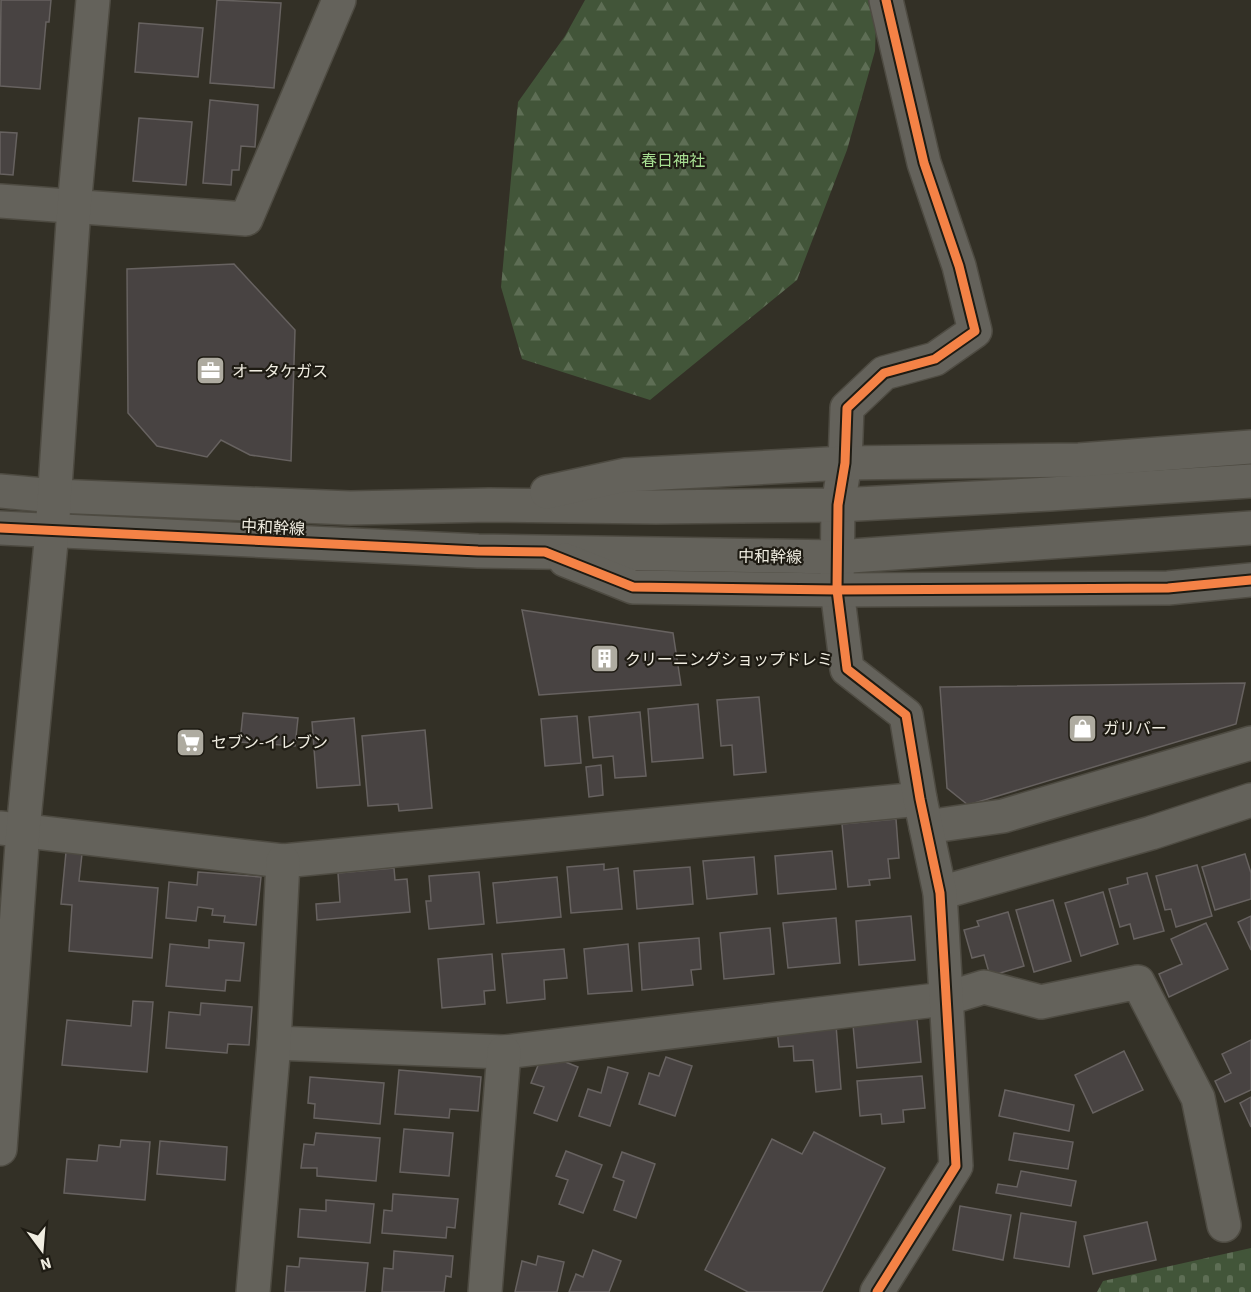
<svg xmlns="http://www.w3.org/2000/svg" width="1251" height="1292" font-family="'Source Sans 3','Noto Sans JP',sans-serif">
<defs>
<pattern id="forest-firs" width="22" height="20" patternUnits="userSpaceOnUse" patternTransform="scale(1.5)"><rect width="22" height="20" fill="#425539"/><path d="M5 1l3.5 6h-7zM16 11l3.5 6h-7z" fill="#5e6e55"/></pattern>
<pattern id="cemetery-stones" width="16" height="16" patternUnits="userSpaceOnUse" patternTransform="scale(1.5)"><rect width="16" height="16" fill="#425539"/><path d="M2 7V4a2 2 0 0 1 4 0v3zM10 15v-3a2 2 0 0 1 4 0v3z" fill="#5e6e55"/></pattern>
</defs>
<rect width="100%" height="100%" fill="#333026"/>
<!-- forest -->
<polygon fill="url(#forest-firs)" points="585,0 877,0 875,51 847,150 797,280 650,400 522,359 501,287 518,102 565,36"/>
<!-- cemetery -->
<polygon fill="url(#cemetery-stones)" points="1251,1248 1251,1292 1097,1292 1103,1281"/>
<!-- building -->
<g fill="#484342" stroke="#676260" stroke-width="1.5">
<polygon points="1,0 51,0 49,22 46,22 40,89 0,86"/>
<polygon points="217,0 281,3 274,88 210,83"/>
<polygon points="139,23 203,28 198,77 135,72"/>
<polygon points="210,100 258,105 255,147 241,146 239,170 232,170 231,185 203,183"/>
<polygon points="139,118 192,122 186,185 133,181"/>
<polygon points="0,132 17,133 13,175 0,174"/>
<polygon points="234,264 295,330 291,461 250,455 221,440 207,457 157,446 128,413 127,269"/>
<polygon points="522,610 673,633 681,685 539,695"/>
<polygon points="1245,683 1236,724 968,805 947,788 940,687"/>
<polygon points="759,697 766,772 734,775 732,745 721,746 717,700"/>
<polygon points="698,704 703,758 652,762 648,709"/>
<polygon points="640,712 646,776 615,778 613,756 593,758 589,717"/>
<polygon points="243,713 298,718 295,746 240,742"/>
<polygon points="577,716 581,763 545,766 541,719"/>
<polygon points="354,718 360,785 317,788 312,722"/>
<polygon points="425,730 432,808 399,811 398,804 368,806 362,736"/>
<polygon points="601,765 603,795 589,797 586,767"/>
<polygon points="896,819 899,858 888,859 890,878 869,880 870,885 848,887 842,824"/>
<polygon points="832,851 836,889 778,894 775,856"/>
<polygon points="66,852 82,854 79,881 158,888 152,958 69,951 72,905 61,904"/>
<polygon points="1245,854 1251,873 1251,899 1215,910 1202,867"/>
<polygon points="754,857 757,894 707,899 703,861"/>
<polygon points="604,864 604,870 618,868 622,909 571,913 567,867"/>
<polygon points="1197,865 1212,916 1176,927 1171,909 1165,910 1156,876"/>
<polygon points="690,867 693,904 637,909 634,871"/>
<polygon points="394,868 395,880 407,879 410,912 317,920 316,904 340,902 338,873"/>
<polygon points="198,872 261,877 256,925 224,922 225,916 212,915 213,909 198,907 196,921 166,918 169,882 197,885"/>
<polygon points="479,872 484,924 429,929 426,901 431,901 429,876"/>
<polygon points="1147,873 1164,931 1134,939 1130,924 1120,927 1109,889 1128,884 1127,878"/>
<polygon points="557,877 561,917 497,923 493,883"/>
<polygon points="1103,892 1118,944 1081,956 1065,903"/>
<polygon points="1053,900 1071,961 1034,972 1016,910"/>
<polygon points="1008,912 1024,966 990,976 984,955 972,958 964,930 979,926 977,921"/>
<polygon points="911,916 915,960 859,965 856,921"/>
<polygon points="1251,916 1251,950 1238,922"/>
<polygon points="836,918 840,963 788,968 783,923"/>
<polygon points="1206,923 1228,969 1169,997 1159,974 1182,964 1171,939"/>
<polygon points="770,928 774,974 724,979 720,933"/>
<polygon points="699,938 701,969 691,970 693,985 642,990 639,943"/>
<polygon points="209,940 244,943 240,981 226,980 225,991 166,986 170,944 209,948"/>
<polygon points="628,944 632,991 588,994 584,949"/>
<polygon points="564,949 567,978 544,980 545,999 507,1003 502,954"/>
<polygon points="492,954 495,990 484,991 485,1004 442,1008 438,959"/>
<polygon points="133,1001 153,1002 147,1072 62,1065 67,1020 131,1026"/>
<polygon points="201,1003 252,1007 249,1045 228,1044 227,1053 166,1048 169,1012 200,1015"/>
<polygon points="917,1019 921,1062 857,1068 853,1025"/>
<polygon points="836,1025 841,1089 816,1092 813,1060 794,1061 793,1046 779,1047 777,1030"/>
<polygon points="1251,1040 1251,1090 1225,1102 1215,1081 1231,1073 1222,1054"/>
<polygon points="1124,1051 1143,1090 1093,1113 1075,1075"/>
<polygon points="543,1053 578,1067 557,1121 534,1113 544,1087 531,1083"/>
<polygon points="666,1057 692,1066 675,1116 639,1104 649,1073 659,1076"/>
<polygon points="608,1067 628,1073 610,1126 579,1116 588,1089 601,1093"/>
<polygon points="399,1070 481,1077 478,1111 450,1109 449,1118 395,1114"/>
<polygon points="922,1076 925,1108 903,1110 904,1122 882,1124 881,1114 860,1116 857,1081"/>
<polygon points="310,1077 384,1083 380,1124 314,1118 315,1104 308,1103"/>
<polygon points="1005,1090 1074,1105 1069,1131 999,1116"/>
<polygon points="1251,1097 1251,1127 1240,1103"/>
<polygon points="404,1129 453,1133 449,1176 400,1172"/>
<polygon points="814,1132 885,1168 822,1292 748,1292 705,1270 772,1139 802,1154"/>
<polygon points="316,1133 380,1138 376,1181 317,1176 317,1168 301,1168 304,1144 314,1145"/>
<polygon points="1014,1133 1073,1142 1068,1169 1009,1160"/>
<polygon points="121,1140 150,1142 145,1200 64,1193 67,1159 97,1161 99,1145 120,1147"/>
<polygon points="160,1141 227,1147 225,1180 157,1174"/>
<polygon points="566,1151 602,1165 583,1213 559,1204 568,1180 556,1176"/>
<polygon points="622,1152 655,1164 636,1218 614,1210 624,1181 613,1177"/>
<polygon points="1021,1171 1076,1181 1071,1206 996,1193 998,1184 1017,1187"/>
<polygon points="393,1194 458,1199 455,1228 447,1227 446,1238 382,1233 384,1210 392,1211"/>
<polygon points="326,1200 374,1204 370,1243 298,1237 300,1209 326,1211"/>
<polygon points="960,1206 1011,1215 1003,1260 953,1250"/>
<polygon points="1021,1213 1076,1222 1069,1267 1014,1258"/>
<polygon points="1147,1222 1156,1260 1093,1274 1084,1236"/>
<polygon points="593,1250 621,1261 609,1292 569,1292 576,1274 583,1277"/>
<polygon points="394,1251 453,1256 451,1277 446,1276 444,1292 382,1292 384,1268 393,1269"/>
<polygon points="538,1256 564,1262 557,1292 515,1292 522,1261 536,1265"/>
<polygon points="300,1258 368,1263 365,1292 285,1292 287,1266 299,1267"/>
</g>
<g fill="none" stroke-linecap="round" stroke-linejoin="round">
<defs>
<g id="street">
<polyline points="0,201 246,219 339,0"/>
<polyline points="926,827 1003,816 1251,743"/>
<polyline points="0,828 283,861 920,799"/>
<polyline points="940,893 1151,833 1251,800"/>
<polyline points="274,1043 504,1052 945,999 984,987 1041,1002 1138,982 1198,1098 1224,1225"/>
<polyline points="253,1292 274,1043 283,861"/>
<polyline points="485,1292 504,1052"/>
<polyline points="877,1292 956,1166 940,893 920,799 906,715 847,669 837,590 838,505 845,463 847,408 884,373 935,359 975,331 959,266 924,163 886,0"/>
</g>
<g id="secondary">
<polyline points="0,491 55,496 350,508 489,505 656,507 838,505 1050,494 1251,481"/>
<polyline points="547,492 625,475 845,463 1079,460 1251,447"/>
<polyline points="0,528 478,551 837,557 1251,528"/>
<polyline points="565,560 633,587 837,590 1168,588 1251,580"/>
<polyline points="0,1149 23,830 52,532 74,207 93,0"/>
</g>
</defs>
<!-- street casing -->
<use href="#street" stroke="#4e4b42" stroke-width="36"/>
<!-- secondary casing -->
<use href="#secondary" stroke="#4e4b42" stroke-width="36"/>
<!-- street -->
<use href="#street" stroke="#64625b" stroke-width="33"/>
<!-- secondary -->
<use href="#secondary" stroke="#64625b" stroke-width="33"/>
<defs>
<g id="cycleway">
<polyline points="0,528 478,551 545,552 633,587 837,590 1168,588 1251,580"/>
<polyline points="877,1292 956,1166 940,893 920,799 906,715 847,669 837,590 838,505 845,463 847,408 884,373 935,359 975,331 959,266 924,163 886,0"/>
</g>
</defs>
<!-- cycleway casing -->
<use href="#cycleway" stroke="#1e1b13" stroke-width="13"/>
<!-- cycleway -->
<use href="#cycleway" stroke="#f48246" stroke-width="9"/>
</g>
<!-- icons -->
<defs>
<symbol id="office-square" viewBox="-11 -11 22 22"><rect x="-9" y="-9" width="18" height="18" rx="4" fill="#aeaba0" stroke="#1e1b13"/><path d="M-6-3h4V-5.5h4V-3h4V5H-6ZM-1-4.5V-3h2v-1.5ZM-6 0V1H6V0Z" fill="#fff"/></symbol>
<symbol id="building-square" viewBox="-11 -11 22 22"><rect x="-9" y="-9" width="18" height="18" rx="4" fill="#aeaba0" stroke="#1e1b13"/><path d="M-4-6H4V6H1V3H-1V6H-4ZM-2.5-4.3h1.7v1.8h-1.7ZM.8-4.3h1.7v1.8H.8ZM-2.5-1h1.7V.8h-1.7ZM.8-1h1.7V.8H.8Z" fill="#fff"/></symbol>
<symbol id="shop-square" viewBox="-11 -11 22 22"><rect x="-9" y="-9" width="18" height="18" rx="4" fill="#aeaba0" stroke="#1e1b13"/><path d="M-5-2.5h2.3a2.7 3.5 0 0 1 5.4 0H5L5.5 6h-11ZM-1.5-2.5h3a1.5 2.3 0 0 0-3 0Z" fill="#fff"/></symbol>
<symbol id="supermarket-square" viewBox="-11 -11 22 22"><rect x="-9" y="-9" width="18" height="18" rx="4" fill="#aeaba0" stroke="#1e1b13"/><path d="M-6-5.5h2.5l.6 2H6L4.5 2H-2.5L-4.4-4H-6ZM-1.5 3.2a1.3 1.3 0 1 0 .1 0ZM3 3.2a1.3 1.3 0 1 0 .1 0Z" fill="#fff"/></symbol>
</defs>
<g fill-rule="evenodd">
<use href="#office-square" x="194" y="354" width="33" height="33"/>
<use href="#building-square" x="588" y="642" width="33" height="33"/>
<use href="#shop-square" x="1066" y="712" width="33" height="33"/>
<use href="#supermarket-square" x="174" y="726" width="33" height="33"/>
</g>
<g text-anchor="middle" stroke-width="4.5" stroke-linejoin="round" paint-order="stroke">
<!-- park labels -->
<g font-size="16" fill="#a6dd91" stroke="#1e1b13">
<text x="673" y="166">春日神社</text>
</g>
<!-- poi labels -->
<g font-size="16" fill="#f0ede1" stroke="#1e1b13" text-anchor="start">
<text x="232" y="377">オータケガス</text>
<text x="625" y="665">クリーニングショップドレミ</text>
<text x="1103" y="734">ガリバー</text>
<text x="211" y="748">セブン-イレブン</text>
</g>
<!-- street labels -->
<g font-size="16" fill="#f0ede1" stroke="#1e1b13">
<text transform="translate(273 527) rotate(3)" y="6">中和幹線</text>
<text transform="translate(770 556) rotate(1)" y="6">中和幹線</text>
</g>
</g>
<!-- north arrow -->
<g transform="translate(42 1250) rotate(164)" stroke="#1e1b13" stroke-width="4.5" paint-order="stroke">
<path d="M0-4.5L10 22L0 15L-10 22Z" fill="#f0ede1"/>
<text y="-9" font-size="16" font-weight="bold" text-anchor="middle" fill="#f0ede1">N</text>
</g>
</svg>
